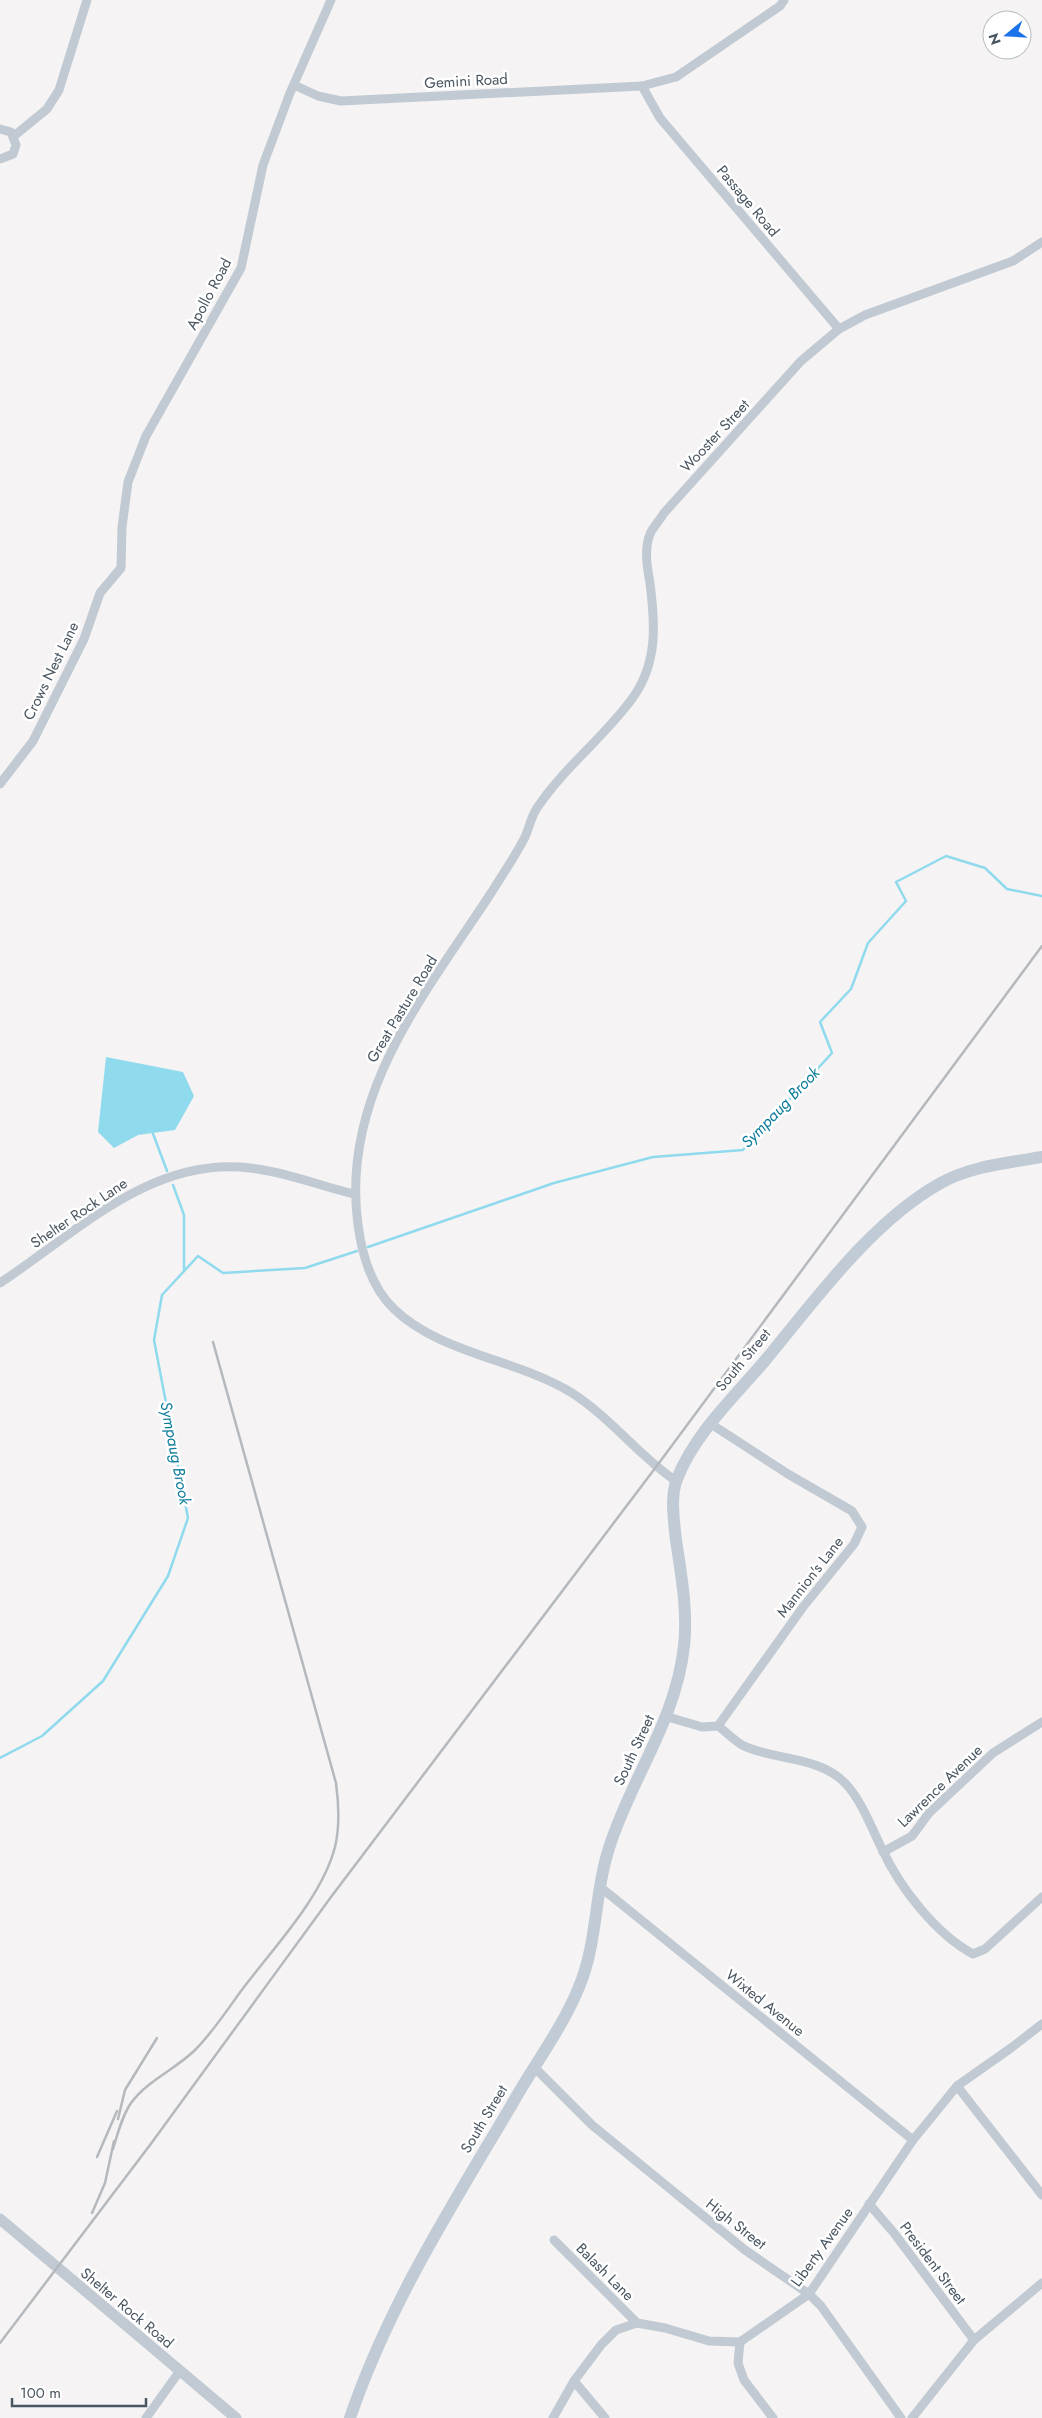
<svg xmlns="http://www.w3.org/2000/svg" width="1042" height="2418" font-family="Jost,sans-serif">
<rect width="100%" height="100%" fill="#f5f3f3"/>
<!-- water -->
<polygon fill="#90daee" points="106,1057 183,1072 194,1096 175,1130 138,1135 114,1148 98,1132"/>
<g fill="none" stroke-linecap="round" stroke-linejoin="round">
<!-- stream -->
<g stroke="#90daee" stroke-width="2.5">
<polyline points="152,1131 167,1171"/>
<polyline points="173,1185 184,1215 184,1271"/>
<polyline points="368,1247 554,1183 653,1157 743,1150 832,1053 820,1022 851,989 868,943 906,901 896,882 946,856 985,868 1007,889 1042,896"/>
<polyline points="0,1758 42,1736 103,1681 168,1576 188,1518 154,1340 162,1295 198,1256 223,1273 305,1268 357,1251"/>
</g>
<!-- minor -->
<g stroke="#c1cad2" stroke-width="9">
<polyline points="294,85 318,96 341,101 642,86 676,77 780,6 784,0"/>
<polyline points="642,86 660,118 839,329"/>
<polyline points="0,129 11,132 16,145 13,154 0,159"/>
<polyline points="14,136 47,109 59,90 87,0"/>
<polyline points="0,784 33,741 84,639 100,593 121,568 122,527 128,482 146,436 241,268 263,165 290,93 331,0"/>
<path d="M0,1283C76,1233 151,1156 250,1168C286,1172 320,1186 354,1194"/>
<path d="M676,1481C638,1455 611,1418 572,1393C519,1360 439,1353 394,1309C371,1287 362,1255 358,1225C340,1094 426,993 493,890C504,872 516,855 525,837C529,828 531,817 537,808C564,767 606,736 634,696C658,661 655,623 650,583C647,567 644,549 650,534C653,527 660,520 664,513L801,361L839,329L865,315L1013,261L1042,242"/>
<polyline points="668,1717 702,1727 718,1726 803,1607 854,1544 862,1527 852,1511 788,1474 711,1424"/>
<path d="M718,1726C726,1732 734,1740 742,1745C773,1761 818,1755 845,1783C862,1801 871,1827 882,1849C900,1888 936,1934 973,1954L985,1949L1042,1897"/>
<polyline points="883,1852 912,1836 929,1813 993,1753 1042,1722"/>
<polyline points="599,1886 913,2140"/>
<polyline points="534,2067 592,2125 745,2250 809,2294 821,2306 901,2418"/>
<polyline points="957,2086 1042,2195"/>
<polyline points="869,2204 894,2233 974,2340"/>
<polyline points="554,2240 637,2323"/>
<polyline points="740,2342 738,2363 744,2380 773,2418"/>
<polyline points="574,2381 605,2418"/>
<polyline points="146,2418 179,2372"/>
<polyline points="553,2418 574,2381 601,2345 616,2330 637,2323 665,2328 709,2341 740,2342 809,2294 913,2140 957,2086 1011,2048 1042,2024"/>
<polyline points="912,2418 974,2340 1042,2283"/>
</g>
<!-- tertiary -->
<polyline stroke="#c1cad2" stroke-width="11" points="0,2219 236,2418"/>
<!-- secondary -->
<path stroke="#c1cbd6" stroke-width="12" d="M350,2418C388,2306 451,2207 511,2106C533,2066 562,2029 579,1987C598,1942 594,1892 610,1845C632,1777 676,1720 684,1646C688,1611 681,1574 676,1540C674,1521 670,1497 677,1479C694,1435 733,1398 763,1363C813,1303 870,1223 939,1184C970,1166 1008,1163 1042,1157"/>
<!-- rail -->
<g stroke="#b5b8bd" stroke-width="2.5">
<polyline points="118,2119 125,2090 157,2038"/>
<path d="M113,2149C118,2133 122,2116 131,2103C148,2080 176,2069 195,2050C214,2031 229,2007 244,1987C275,1946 322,1897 335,1847C340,1826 339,1805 336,1783L213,1342"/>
<polyline points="97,2157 117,2111"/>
<polyline points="92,2213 105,2183 114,2141"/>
<polyline points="0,2343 150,2145 331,1897 656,1467 1042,946"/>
</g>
</g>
<g text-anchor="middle" stroke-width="5" stroke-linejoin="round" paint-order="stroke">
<!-- street labels -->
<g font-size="15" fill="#4a5661" stroke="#fff">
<text transform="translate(466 81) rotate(-3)" y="5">Gemini Road</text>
<text transform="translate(748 201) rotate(50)" y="5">Passage Road</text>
<text transform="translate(209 294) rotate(-62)" y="5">Apollo Road</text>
<text transform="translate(715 436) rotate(-47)" y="5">Wooster Street</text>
<text transform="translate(51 671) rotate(-64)" y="5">Crows Nest Lane</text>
<text transform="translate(402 1009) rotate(-59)" y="5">Great Pasture Road</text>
<text transform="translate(79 1213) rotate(-34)" y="5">Shelter Rock Lane</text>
<text transform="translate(743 1360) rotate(-50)" y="5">South Street</text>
<text transform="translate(810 1577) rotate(-52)" y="5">Mannion's Lane</text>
<text transform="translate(634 1750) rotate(-65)" y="5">South Street</text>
<text transform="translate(940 1786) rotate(-44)" y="5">Lawrence Avenue</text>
<text transform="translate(765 2003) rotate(39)" y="5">Wixted Avenue</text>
<text transform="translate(484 2119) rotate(-59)" y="5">South Street</text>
<text transform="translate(736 2224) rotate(38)" y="5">High Street</text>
<text transform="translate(822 2247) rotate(-54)" y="5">Liberty Avenue</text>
<text transform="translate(933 2263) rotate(53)" y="5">President Street</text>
<text transform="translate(605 2272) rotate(45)" y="5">Balash Lane</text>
<text transform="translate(127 2308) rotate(40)" y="5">Shelter Rock Road</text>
</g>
<!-- water labels -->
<g font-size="16" font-style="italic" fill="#0c7c9b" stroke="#fff">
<text transform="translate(780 1107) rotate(-46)" y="6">Sympaug Brook</text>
<text transform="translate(176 1453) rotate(79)" y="6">Sympaug Brook</text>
</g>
</g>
<!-- north arrow -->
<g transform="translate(1007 35) rotate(252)"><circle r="24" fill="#ffffff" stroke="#b7bbc0"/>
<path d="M0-4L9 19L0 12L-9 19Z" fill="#1a73e8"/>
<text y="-8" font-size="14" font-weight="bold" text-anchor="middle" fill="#4a5661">N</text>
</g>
<!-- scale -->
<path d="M12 2398v8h134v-8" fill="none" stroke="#4a5661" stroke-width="2.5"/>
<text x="20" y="2398" font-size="15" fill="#4a5661" stroke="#ffffff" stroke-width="4" paint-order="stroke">100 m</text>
</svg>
